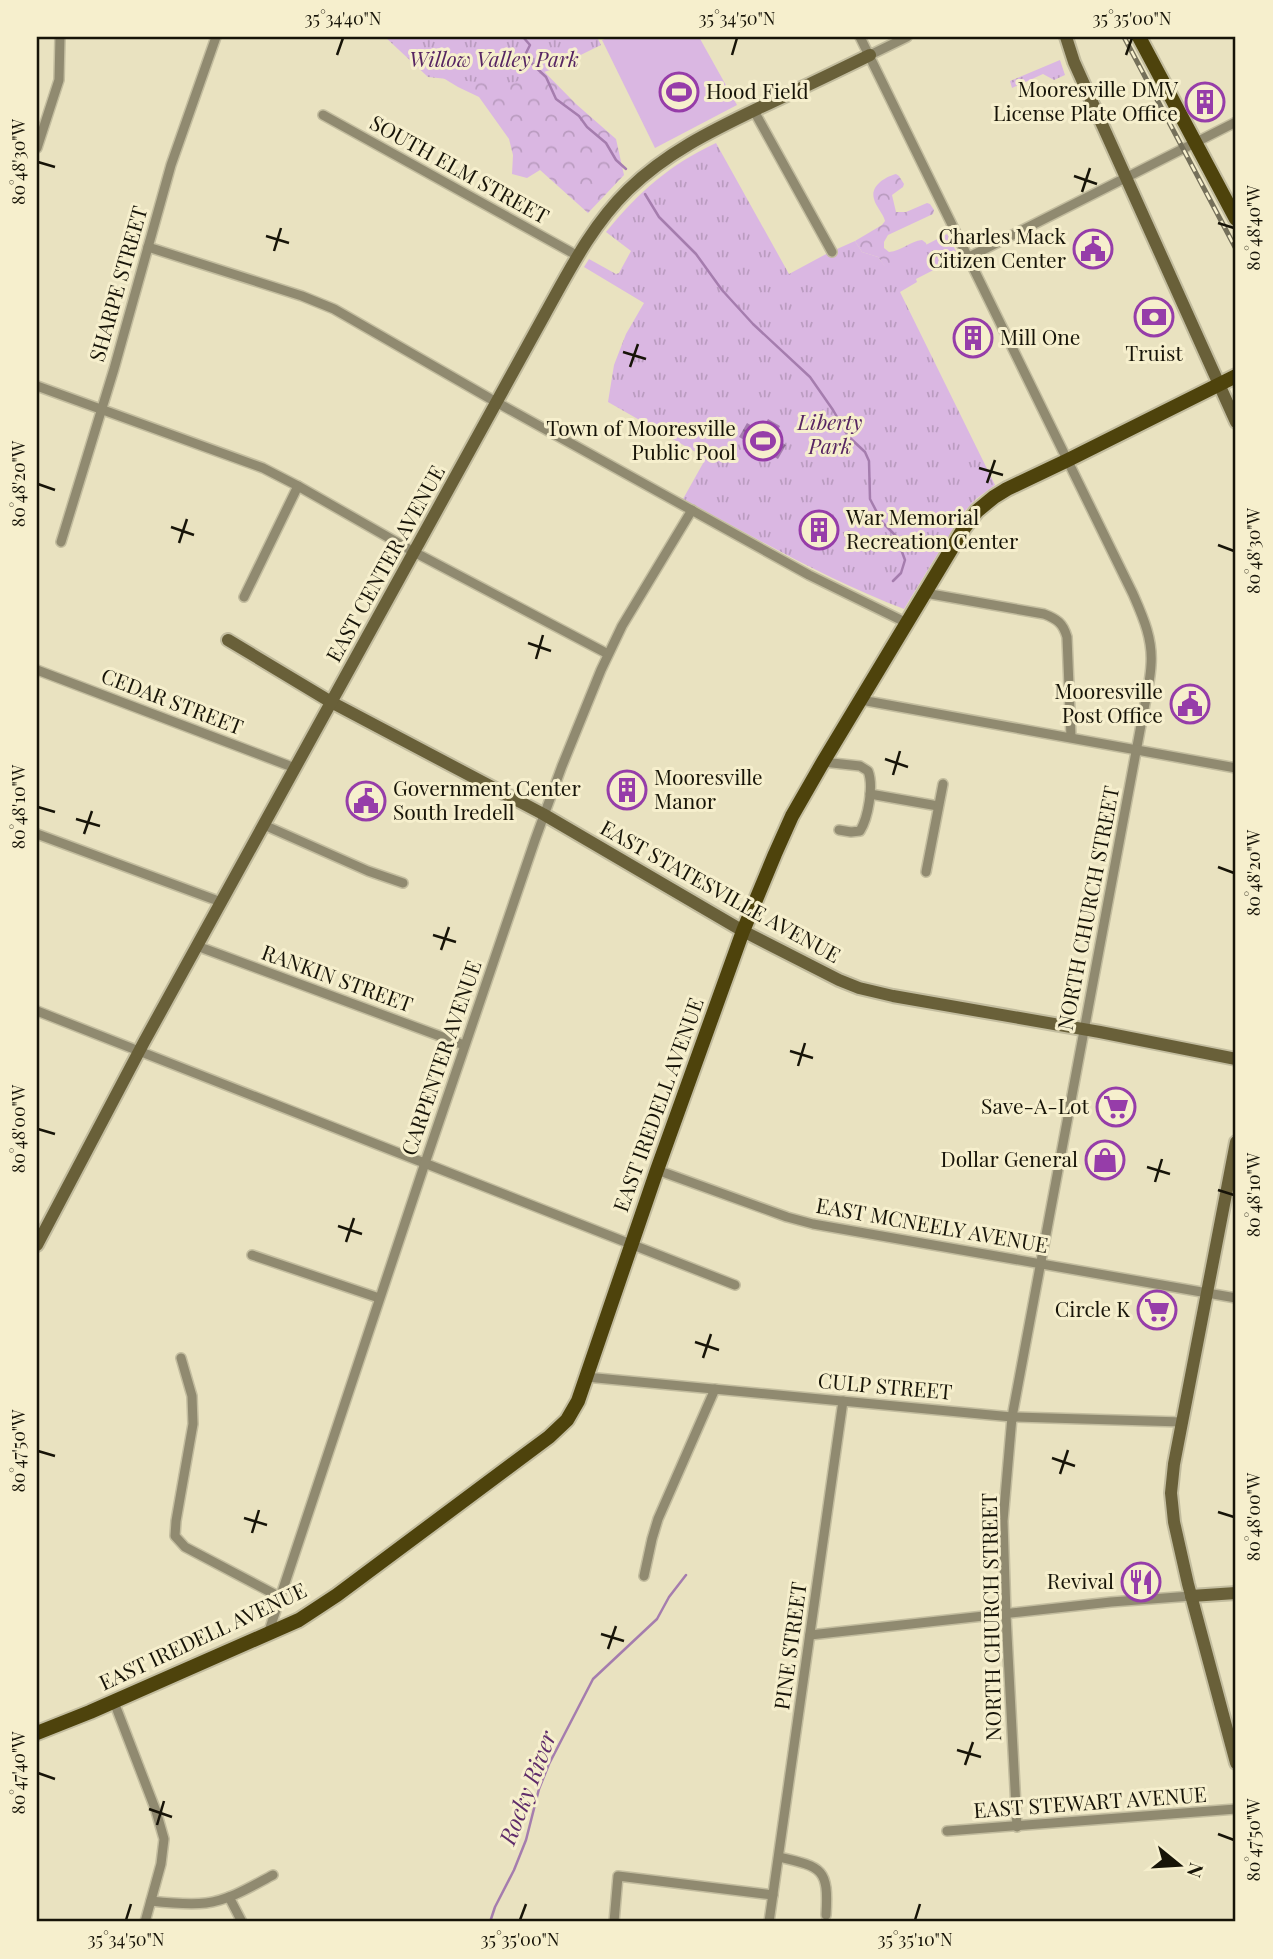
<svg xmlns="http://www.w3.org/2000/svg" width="1273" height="1959" font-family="'Playfair Display',serif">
<defs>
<pattern id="forest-crowns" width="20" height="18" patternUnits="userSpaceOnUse" patternTransform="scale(1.75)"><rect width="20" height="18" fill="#dab7e2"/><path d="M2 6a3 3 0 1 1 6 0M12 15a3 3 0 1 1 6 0" fill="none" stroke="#ba9cc0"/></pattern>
<pattern id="park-tufts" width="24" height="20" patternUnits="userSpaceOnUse" patternTransform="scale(1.75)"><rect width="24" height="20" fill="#dab7e2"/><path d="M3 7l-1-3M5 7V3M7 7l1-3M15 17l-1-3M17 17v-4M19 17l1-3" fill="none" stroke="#ba9cc0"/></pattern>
<pattern id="water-waves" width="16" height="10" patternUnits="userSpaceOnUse" patternTransform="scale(1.75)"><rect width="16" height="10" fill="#a57dae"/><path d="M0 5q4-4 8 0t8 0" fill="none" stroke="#85658c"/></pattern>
</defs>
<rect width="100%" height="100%" fill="#e9e2c0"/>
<!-- forest -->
<g fill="url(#forest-crowns)">
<polygon points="514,41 576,104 616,139 624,175 588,213 540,170 527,178 512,174 513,155 509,139 479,97 458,87 430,70"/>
<path d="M896,174L899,176L904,184L903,187L892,195L896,212H906L927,203L930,204L934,210L933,214L888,235L884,242V248L889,252C902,251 910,241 922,240L926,243L927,246L886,268L878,257L862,252L855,241L882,225L885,221C883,213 876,207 874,199C870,186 885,177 896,174Z"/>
</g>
<!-- park -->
<g fill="url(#park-tufts)">
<polygon points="385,37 597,37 601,45 550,70 506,85 428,77"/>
<polygon points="1060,60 1065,75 1054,80 1043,74 1012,88 1010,81"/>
<path d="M716,143L789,274L828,253L855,241L862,252L878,257L885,266L947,234L959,257L916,279L917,282L900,292L995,485L976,499L962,514L904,609C827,580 756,538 683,499L706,458L608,402L614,365L626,334L644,303L584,267L589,259L616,274L619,273L631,251L606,232C639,192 669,165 716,143Z"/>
</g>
<!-- pitch -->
<polygon fill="#dab7e2" points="611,37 699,37 737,105 655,148 602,40"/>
<!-- water -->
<polygon fill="url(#water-waves)" points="768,419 780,426 774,438 786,445 778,459 739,437 747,423 761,431"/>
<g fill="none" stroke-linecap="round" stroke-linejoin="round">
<!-- stream -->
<g stroke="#a57dae" stroke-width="2.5">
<polyline points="523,37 530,45 526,53 528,60 546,77 556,99 579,116 587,127 606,143 616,160 626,169"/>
<polyline points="645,194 659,217 696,254 722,290 753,324 810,377 833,410 848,436 865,452 869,461 870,499 882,522 896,536 905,560 901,573 893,581"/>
<polyline points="490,1922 495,1907 514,1870 526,1840 539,1789 549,1764 593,1679 657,1619 669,1597 686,1575"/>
</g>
<defs>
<g id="street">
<path d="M860,37L1133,594C1143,617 1153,639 1151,665C1150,685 1144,706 1141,725L1012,1417L1003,1521L1006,1615L1017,1827"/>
<polyline points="870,55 907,37"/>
<polyline points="754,111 832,252"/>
<polyline points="323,115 578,256"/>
<polyline points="37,148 59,80 60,37"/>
<polyline points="148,247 302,296 334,309 496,402 809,575 907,623"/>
<polyline points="969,257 1236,122"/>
<polyline points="37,386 263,468 298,486 414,552 608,654"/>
<polyline points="61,542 114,369 171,165 216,37"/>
<path d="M925,593L1044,614C1057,619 1063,623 1067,637L1071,737"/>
<polyline points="244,597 298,486"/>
<polyline points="37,670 295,768"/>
<polyline points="861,700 1236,768"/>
<path d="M823,762L860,766L868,771C874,786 868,818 860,831L851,832L839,830"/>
<polyline points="870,794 938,806"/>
<polyline points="264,825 368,871 403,883"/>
<polyline points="37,834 221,902"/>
<polyline points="926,872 943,784"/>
<polyline points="197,946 464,1045"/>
<polyline points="37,1011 735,1285"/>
<polyline points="657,1170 787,1217 813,1224 1236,1298"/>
<polyline points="252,1255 379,1298"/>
<polyline points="181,1358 192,1396 193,1424 176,1521 175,1536 185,1547 280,1597"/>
<polyline points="586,1377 1012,1417 1182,1422"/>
<polyline points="644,1576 652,1539 658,1519 715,1389"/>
<polyline points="268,1634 425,1163 535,840 562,766 601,670 622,626 692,510"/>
<polyline points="810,1635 1111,1602 1191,1596"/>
<polyline points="114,1702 156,1811 164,1839 161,1864 145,1922"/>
<polyline points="947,1831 1236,1809"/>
<path d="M779,1857C822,1867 829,1868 826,1915"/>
<polyline points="229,1897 242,1922"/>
<path d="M151,1901C169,1903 188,1905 206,1903C230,1900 252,1886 273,1875"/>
<polyline points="614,1922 618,1876 773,1895"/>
<polyline points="769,1922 843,1401"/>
</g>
<g id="secondary">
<polyline points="1066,37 1074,62 1236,422"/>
<polyline points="228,640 331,702 543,814 743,931 839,980 859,988 893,996 1100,1032 1236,1059"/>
<polyline points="1236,1142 1174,1464 1171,1493 1174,1522 1188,1584 1236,1763"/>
<path d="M37,1245L144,1042L545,314C569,271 592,225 628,190C666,153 711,131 759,108C796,91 833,73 870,55"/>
<polyline points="1191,1596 1236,1593"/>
</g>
<g id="primary">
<polyline points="1139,37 1236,219"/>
<polyline points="37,1733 90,1712 299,1620 337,1595 549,1437 567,1420 578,1401 657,1170 743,931 775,854 792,816 823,762 964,528 977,511 994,497 1007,489 1068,460 1236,376"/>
</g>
</defs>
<!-- street casing -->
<use href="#street" stroke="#c3bd9f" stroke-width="12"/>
<!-- secondary casing -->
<use href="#secondary" stroke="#c3bd9f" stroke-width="16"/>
<!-- primary casing -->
<use href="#primary" stroke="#c3bd9f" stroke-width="18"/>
<!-- street -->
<use href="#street" stroke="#908a70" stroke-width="9"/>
<!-- secondary -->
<use href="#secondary" stroke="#696039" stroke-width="12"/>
<!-- primary -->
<use href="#primary" stroke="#4e430c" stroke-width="14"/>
<defs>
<polyline id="rail" points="1124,37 1236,249"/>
</defs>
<!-- rail casing -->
<use href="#rail" stroke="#75705a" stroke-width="5"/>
<!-- rail -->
<use href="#rail" stroke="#f6efcd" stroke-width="2.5" stroke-dasharray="8" stroke-linecap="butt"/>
</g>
<!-- ticks -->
<path fill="none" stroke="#171408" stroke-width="2.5" d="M337,55L343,38M732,55L737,38M1126,55L1132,38M38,162L55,167M1074,176L1097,184M1082,192L1090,168M1218,223L1234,228M266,236L289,243M274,251L281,228M623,352L646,359M630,367L638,344M979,468L1003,475M987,483L995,460M38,484L55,490M171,527L194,535M179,543L187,519M1218,545L1234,551M528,643L551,651M536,659L543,635M885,759L908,767M893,775L900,751M38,807L55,812M76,819L100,826M84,834L92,811M1218,867L1234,873M433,935L456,942M441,950L449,927M790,1051L813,1058M798,1066L805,1043M38,1129L55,1134M1147,1167L1170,1174M1155,1182L1162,1159M1218,1190L1234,1195M338,1226L362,1234M346,1242L354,1218M695,1342L719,1350M703,1358L711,1334M38,1451L55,1456M1052,1458L1075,1466M1060,1474L1068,1450M1218,1512L1234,1517M244,1518L267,1525M252,1533L259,1510M601,1634L624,1641M608,1649L616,1626M957,1750L981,1757M965,1765L973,1742M38,1773L55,1779M149,1809L172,1817M157,1825L164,1801M1218,1834L1234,1840M126,1920L131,1904M520,1920L526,1904M915,1920L920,1904"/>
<!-- icons -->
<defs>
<symbol id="stadium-ring" viewBox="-11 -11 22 22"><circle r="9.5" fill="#f6efcd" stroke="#963da9" stroke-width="1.5"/><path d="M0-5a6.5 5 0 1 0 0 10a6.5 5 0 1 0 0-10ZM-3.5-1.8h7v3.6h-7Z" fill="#963da9"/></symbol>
<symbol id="building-ring" viewBox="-11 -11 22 22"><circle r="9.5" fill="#f6efcd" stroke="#963da9" stroke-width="1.5"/><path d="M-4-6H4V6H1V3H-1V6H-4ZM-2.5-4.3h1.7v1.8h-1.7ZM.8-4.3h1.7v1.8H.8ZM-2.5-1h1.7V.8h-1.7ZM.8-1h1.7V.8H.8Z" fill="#963da9"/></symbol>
<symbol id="civic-ring" viewBox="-11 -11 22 22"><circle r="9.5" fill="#f6efcd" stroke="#963da9" stroke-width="1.5"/><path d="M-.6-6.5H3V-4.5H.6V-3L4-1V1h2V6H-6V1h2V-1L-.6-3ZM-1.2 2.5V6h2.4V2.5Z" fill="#963da9"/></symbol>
<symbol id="bank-ring" viewBox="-11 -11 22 22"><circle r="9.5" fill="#f6efcd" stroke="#963da9" stroke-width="1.5"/><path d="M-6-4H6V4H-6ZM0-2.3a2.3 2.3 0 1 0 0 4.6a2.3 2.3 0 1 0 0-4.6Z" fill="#963da9"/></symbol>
<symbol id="supermarket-ring" viewBox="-11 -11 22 22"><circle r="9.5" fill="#f6efcd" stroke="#963da9" stroke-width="1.5"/><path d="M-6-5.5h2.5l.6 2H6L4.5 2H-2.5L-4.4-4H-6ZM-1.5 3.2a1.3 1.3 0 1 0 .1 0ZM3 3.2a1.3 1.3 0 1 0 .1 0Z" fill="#963da9"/></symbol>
<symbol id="shop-ring" viewBox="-11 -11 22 22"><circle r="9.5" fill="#f6efcd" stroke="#963da9" stroke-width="1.5"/><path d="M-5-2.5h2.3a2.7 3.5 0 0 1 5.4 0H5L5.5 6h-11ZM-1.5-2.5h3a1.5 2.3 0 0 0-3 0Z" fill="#963da9"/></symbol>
<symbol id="restaurant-ring" viewBox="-11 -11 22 22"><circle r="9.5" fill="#f6efcd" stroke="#963da9" stroke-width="1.5"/><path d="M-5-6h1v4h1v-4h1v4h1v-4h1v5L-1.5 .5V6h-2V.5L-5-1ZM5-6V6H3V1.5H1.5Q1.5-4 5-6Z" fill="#963da9"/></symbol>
</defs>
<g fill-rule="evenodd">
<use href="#stadium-ring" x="657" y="70" width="44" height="44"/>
<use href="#building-ring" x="1183" y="80" width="44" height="44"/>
<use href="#civic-ring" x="1071" y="227" width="44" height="44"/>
<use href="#bank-ring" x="1132" y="295" width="44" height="44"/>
<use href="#building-ring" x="951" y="316" width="44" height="44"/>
<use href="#stadium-ring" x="741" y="419" width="44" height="44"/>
<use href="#building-ring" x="797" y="508" width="44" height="44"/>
<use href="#civic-ring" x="1168" y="682" width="44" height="44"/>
<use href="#building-ring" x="605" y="768" width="44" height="44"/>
<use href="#civic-ring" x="344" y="779" width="44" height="44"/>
<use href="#supermarket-ring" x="1094" y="1085" width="44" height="44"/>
<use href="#shop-ring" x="1083" y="1138" width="44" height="44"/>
<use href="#supermarket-ring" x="1135" y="1288" width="44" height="44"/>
<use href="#restaurant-ring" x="1119" y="1560" width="44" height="44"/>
</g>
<g text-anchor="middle" stroke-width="6" stroke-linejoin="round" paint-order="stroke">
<!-- park labels -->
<g font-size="21" font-style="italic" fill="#572562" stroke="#f6efcd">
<text x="494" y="67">Willow Valley Park</text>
<text x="830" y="430">Liberty<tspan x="830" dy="24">Park</tspan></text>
</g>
<!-- poi labels -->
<g font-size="21" fill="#171408" stroke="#f6efcd" text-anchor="end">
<text x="1178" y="97">Mooresville DMV<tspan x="1178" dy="24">License Plate Office</tspan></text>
<text x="706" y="99" text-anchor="start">Hood Field</text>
<text x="1066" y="244">Charles Mack<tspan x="1066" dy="24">Citizen Center</tspan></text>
<text x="1000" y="345" text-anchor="start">Mill One</text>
<text x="1154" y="361" text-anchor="middle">Truist</text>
<text x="736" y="436">Town of Mooresville<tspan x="736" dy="24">Public Pool</tspan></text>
<text x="846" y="525" text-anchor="start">War Memorial<tspan x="846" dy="24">Recreation Center</tspan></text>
<text x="1163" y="699">Mooresville<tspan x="1163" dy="24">Post Office</tspan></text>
<text x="654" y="785" text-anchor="start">Mooresville<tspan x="654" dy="24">Manor</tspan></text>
<text x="393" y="796" text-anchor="start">Government Center<tspan x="393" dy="24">South Iredell</tspan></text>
<text x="1089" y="1114">Save-A-Lot</text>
<text x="1078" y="1167">Dollar General</text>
<text x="1130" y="1317">Circle K</text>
<text x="1114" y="1589">Revival</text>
</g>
<!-- street labels -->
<g font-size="21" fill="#171408" stroke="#f6efcd">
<text transform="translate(459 170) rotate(29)" y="7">SOUTH ELM STREET</text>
<text transform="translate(119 284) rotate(-74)" y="7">SHARPE STREET</text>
<text transform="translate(386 564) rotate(-61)" y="7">EAST CENTER AVENUE</text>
<text transform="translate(172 702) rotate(21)" y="7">CEDAR STREET</text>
<text transform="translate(720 892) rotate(29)" y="7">EAST STATESVILLE AVENUE</text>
<text transform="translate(1089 908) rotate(-79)" y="7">NORTH CHURCH STREET</text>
<text transform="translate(337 979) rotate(20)" y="7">RANKIN STREET</text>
<text transform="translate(442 1058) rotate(-71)" y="7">CARPENTER AVENUE</text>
<text transform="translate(659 1105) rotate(-70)" y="7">EAST IREDELL AVENUE</text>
<text transform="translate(932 1226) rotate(10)" y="7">EAST MCNEELY AVENUE</text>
<text transform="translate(885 1387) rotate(5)" y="7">CULP STREET</text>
<text transform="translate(992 1617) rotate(-91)" y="7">NORTH CHURCH STREET</text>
<text transform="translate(203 1637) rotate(-25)" y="7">EAST IREDELL AVENUE</text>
<text transform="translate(791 1646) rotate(-82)" y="7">PINE STREET</text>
<text transform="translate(1090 1803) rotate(-4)" y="7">EAST STEWART AVENUE</text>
</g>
<!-- water labels -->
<g font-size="23" font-style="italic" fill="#5f2c6a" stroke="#f6efcd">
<text transform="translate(528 1788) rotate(-69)" y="8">Rocky River</text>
</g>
</g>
<!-- border -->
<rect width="1273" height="1959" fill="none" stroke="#f6efcd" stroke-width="77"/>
<!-- north arrow -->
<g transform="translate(1179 1865) rotate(108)" stroke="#f6efcd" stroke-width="5" paint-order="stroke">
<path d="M0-5L12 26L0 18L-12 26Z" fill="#171408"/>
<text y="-10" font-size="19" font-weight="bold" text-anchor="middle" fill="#171408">N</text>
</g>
<rect x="38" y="38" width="1196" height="1882" fill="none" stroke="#171408" stroke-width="2.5"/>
<g font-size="18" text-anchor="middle" fill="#171408">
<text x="343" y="25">35°34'40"N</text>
<text x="737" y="25">35°34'50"N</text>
<text x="1132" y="25">35°35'00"N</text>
<text transform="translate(19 162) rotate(-90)" y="6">80°48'30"W</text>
<text transform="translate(1254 228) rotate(-90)" y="6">80°48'40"W</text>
<text transform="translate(19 484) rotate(-90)" y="6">80°48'20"W</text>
<text transform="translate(1254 551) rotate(-90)" y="6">80°48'30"W</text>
<text transform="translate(19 807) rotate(-90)" y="6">80°48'10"W</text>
<text transform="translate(1254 873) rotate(-90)" y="6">80°48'20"W</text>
<text transform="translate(19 1129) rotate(-90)" y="6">80°48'00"W</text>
<text transform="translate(1254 1195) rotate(-90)" y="6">80°48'10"W</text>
<text transform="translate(19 1451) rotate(-90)" y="6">80°47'50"W</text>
<text transform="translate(1254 1517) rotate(-90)" y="6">80°48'00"W</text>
<text transform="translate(19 1773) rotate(-90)" y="6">80°47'40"W</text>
<text transform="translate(1254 1840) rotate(-90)" y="6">80°47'50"W</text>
<text x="126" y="1946">35°34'50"N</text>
<text x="520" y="1946">35°35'00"N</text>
<text x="915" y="1946">35°35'10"N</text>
</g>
</svg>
